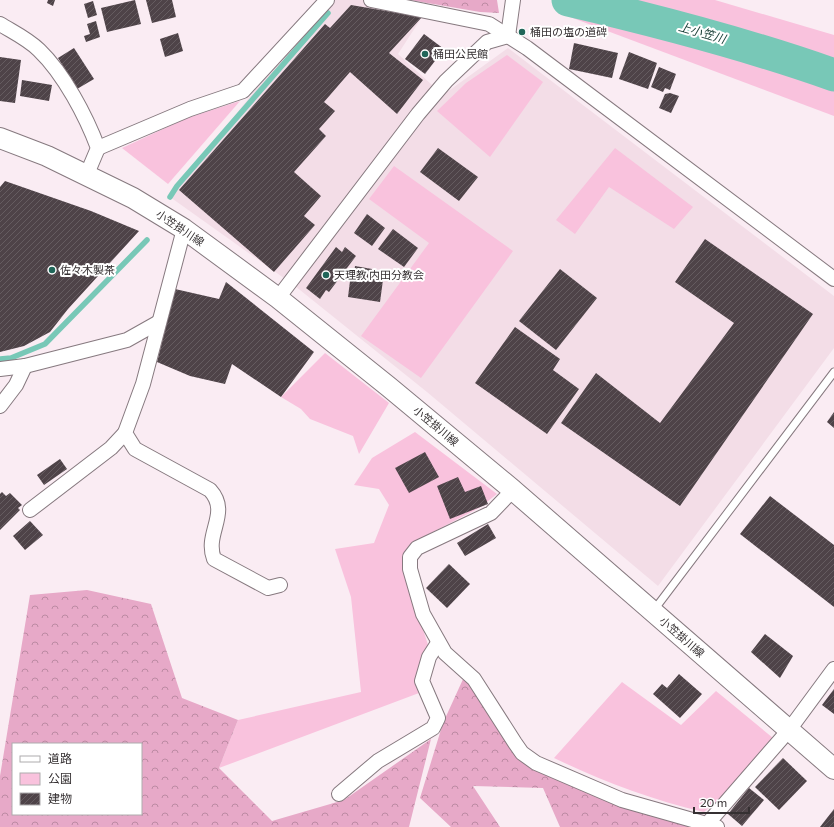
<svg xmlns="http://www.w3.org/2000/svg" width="834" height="827" font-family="Commissioner,'Noto Sans JP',sans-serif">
<defs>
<pattern id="forest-crowns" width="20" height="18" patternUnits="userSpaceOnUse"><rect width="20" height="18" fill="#e7a9c8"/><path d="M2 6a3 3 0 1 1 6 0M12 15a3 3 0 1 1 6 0" fill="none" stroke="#bc8aa3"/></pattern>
<pattern id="building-hatch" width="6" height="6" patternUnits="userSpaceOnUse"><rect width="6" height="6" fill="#4e4348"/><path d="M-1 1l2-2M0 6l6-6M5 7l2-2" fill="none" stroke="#655c60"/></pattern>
</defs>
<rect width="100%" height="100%" fill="#faecf3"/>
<!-- built -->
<polygon fill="#f3dde7" points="327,0 363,0 422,17 398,54 443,95 508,48 834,296 834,348 658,586 427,392 295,286 170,197"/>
<!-- green -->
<g fill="#f9c2dd">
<polygon points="571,0 715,0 834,35 834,116 570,17"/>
<polygon points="507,55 543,82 490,157 437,111 466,83"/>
<polygon points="240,101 168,184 122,148 187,118"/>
<polygon points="615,148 693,207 674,229 609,187 575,234 556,220"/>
<polygon points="394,166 513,251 421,378 361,336 429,243 369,199"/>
<polygon points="325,353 389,403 359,454 353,436 310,419 301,409 281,397"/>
<polygon points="415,432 497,494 479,508 412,543 402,563 428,645 421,667 419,693 219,768 238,720 361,692 351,597 335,549 374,543 389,505 379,489 354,485 372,458"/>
<path d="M622,682L681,725L716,691L773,738L727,792L704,812C652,800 602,781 554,758Z"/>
</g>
<!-- forest -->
<g fill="url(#forest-crowns)" fill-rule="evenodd">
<polygon points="410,0 497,0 499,13 480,12"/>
<path d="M87,590L151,604L182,698L238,720L219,768L272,821L344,800L431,739L409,827H0V776L30,595ZM13,744H141V814H13Z"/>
<polygon points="464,677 523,762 697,827 560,827 543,788 473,786 500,827 451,827 420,798 443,723"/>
</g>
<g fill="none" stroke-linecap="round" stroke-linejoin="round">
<!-- stream -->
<g stroke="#78c8b7" stroke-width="5.5">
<polyline points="170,197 177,186 328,13"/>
<polyline points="0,359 11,358 45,344 147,240"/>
</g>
<!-- river -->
<path stroke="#78c8b7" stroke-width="33" d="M568,0C658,21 747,44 834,75"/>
</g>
<!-- building -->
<g fill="url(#building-hatch)">
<polygon points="48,0 55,0 53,6 47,3"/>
<polygon points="135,0 141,24 107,32 101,8"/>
<polygon points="146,0 172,0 176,17 152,23"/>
<polygon points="93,1 97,15 88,18 84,4"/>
<polygon points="351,5 422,17 389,53 423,80 397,114 350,72 324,102 335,111 319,129 326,136 294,172 321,196 304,216 315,225 274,272 179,190 325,24 330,28"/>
<polygon points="96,21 100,37 86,42 84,36 90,34 87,24"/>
<polygon points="178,33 183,51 165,57 160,39"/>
<polygon points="424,34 444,49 425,74 405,59"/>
<polygon points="574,43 618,53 612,78 569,69"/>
<polygon points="74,48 94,79 77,89 58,58"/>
<polygon points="629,52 657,63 648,89 619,79"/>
<polygon points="0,57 21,60 15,103 0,101"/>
<polygon points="659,67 676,74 670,90 665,88 663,92 651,87"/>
<polygon points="22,80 52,85 49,101 20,96"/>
<polygon points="670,93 679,96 671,113 659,108 665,94"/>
<polygon points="438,148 478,177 459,201 420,172"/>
<polygon points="5,181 91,211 139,231 68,309 50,332 24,346 0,352 0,187"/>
<polygon points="367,214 385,228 372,246 354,233"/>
<polygon points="393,229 418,248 404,267 378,249"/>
<polygon points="705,239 813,314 680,506 561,423 596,373 660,423 734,323 675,282"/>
<polygon points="336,247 342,252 345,247 356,256 329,292 326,290 320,299 306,288"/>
<polygon points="355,266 372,269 371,273 375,274 375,278 383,280 380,302 348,297 351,273 354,274"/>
<polygon points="560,269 597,298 556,350 519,321"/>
<polygon points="226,282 314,352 281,397 232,364 225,384 190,376 157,362 175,289 219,299"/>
<polygon points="515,327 560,359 553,370 579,389 547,434 475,383"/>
<polygon points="834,412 834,428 827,422"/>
<polygon points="425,452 439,477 409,493 395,468"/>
<polygon points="60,459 67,469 44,485 37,475"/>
<polygon points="458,477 465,492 481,486 488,504 450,519 437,486"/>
<polygon points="2,492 6,496 10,493 22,505 18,508 20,510 0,530 0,494"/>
<polygon points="770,496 834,545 834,607 740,534"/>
<polygon points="30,521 43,535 25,550 13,536"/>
<polygon points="488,524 496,538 465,556 457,543"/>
<polygon points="449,564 470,584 447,608 426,588"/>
<polygon points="765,634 793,656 780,678 751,652"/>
<polygon points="679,674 702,694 680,718 653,694 662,684 667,688"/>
<polygon points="834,689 834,714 822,705"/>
<polygon points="783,758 807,781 779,810 755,787"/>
<polygon points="749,788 764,800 742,826 728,814"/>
<polygon points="834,809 834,827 820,827"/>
</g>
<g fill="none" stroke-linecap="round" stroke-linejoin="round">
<defs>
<polyline id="service" points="654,610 834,372"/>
<g id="minor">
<polyline points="371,0 489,24 527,48 834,279"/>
<path d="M0,24C13,32 28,39 39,50C64,74 86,116 98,148L87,174"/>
<polyline points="508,36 513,0"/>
<polyline points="98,148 190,109 243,91 327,0"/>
<path d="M184,229L143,384L125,433L135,449L210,490C231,513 204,533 214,559L268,588L280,585"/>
<polyline points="278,298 418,114 446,81 487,42 508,36"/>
<polyline points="0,369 25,366 127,340 159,322"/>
<polyline points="0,406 16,385 25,366"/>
<polyline points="513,490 491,513 417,548 410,557 410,569 423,614 445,653 474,679 515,743 522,753 536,763 622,800 717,827"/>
<polyline points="30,510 111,448 125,433"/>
<polyline points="339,794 378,761 433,728 438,718 422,681 429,657 438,643"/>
<polyline points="708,823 789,730 834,669"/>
</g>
<polyline id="secondary" points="0,138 47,156 133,198 184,229 278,298 389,387 513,490 834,769"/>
</defs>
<!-- service casing -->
<use href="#service" stroke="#86797f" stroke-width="9"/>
<!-- minor casing -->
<use href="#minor" stroke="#86797f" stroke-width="16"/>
<!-- secondary casing -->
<use href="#secondary" stroke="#86797f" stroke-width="22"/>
<!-- service -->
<use href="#service" stroke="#fff" stroke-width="7"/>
<!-- minor -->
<use href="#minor" stroke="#fff" stroke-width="14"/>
<!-- secondary -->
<use href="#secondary" stroke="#fff" stroke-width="20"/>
</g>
<!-- markers -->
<g fill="#206659" stroke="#fff" stroke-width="1.5">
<circle cx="522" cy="32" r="4"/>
<circle cx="425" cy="54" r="4"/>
<circle cx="52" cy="270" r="4"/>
<circle cx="326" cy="275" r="4"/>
</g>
<g text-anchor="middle" stroke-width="4" stroke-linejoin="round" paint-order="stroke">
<!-- poi labels -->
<g font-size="11" fill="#353032" stroke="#fff" text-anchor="start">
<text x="530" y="36">桶田の塩の道碑</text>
<text x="433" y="58">桶田公民館</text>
<text x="60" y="274">佐々木製茶</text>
<text x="334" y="279">天理教 内田分教会</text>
</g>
<!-- street labels -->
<g font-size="11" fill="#353032" stroke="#fff">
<text transform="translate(180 228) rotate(34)" y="4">小笠掛川線</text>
<text transform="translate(436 426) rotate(40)" y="4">小笠掛川線</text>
<text transform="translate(682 637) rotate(41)" y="4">小笠掛川線</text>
</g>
<!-- water labels -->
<g font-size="12" font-style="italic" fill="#113830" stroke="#fff">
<text transform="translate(702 33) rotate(16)" y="4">上小笠川</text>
</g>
</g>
<!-- legend -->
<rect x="12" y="743" width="130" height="72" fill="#ffffff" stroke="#aeacad"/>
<rect x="20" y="756" width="20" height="6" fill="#ffffff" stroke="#aeacad"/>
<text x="48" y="763" font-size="12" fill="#353032">道路</text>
<rect x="20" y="773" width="20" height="12" fill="#f9c2dd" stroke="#aeacad"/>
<text x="48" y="783" font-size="12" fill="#353032">公園</text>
<rect x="20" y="793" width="20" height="12" fill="url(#building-hatch)" stroke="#aeacad"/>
<text x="48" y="803" font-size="12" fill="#353032">建物</text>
<!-- scale -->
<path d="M694 807v6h55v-6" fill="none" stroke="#353032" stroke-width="2"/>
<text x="700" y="807" font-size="12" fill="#353032" stroke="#ffffff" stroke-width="3" paint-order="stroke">20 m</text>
</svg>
